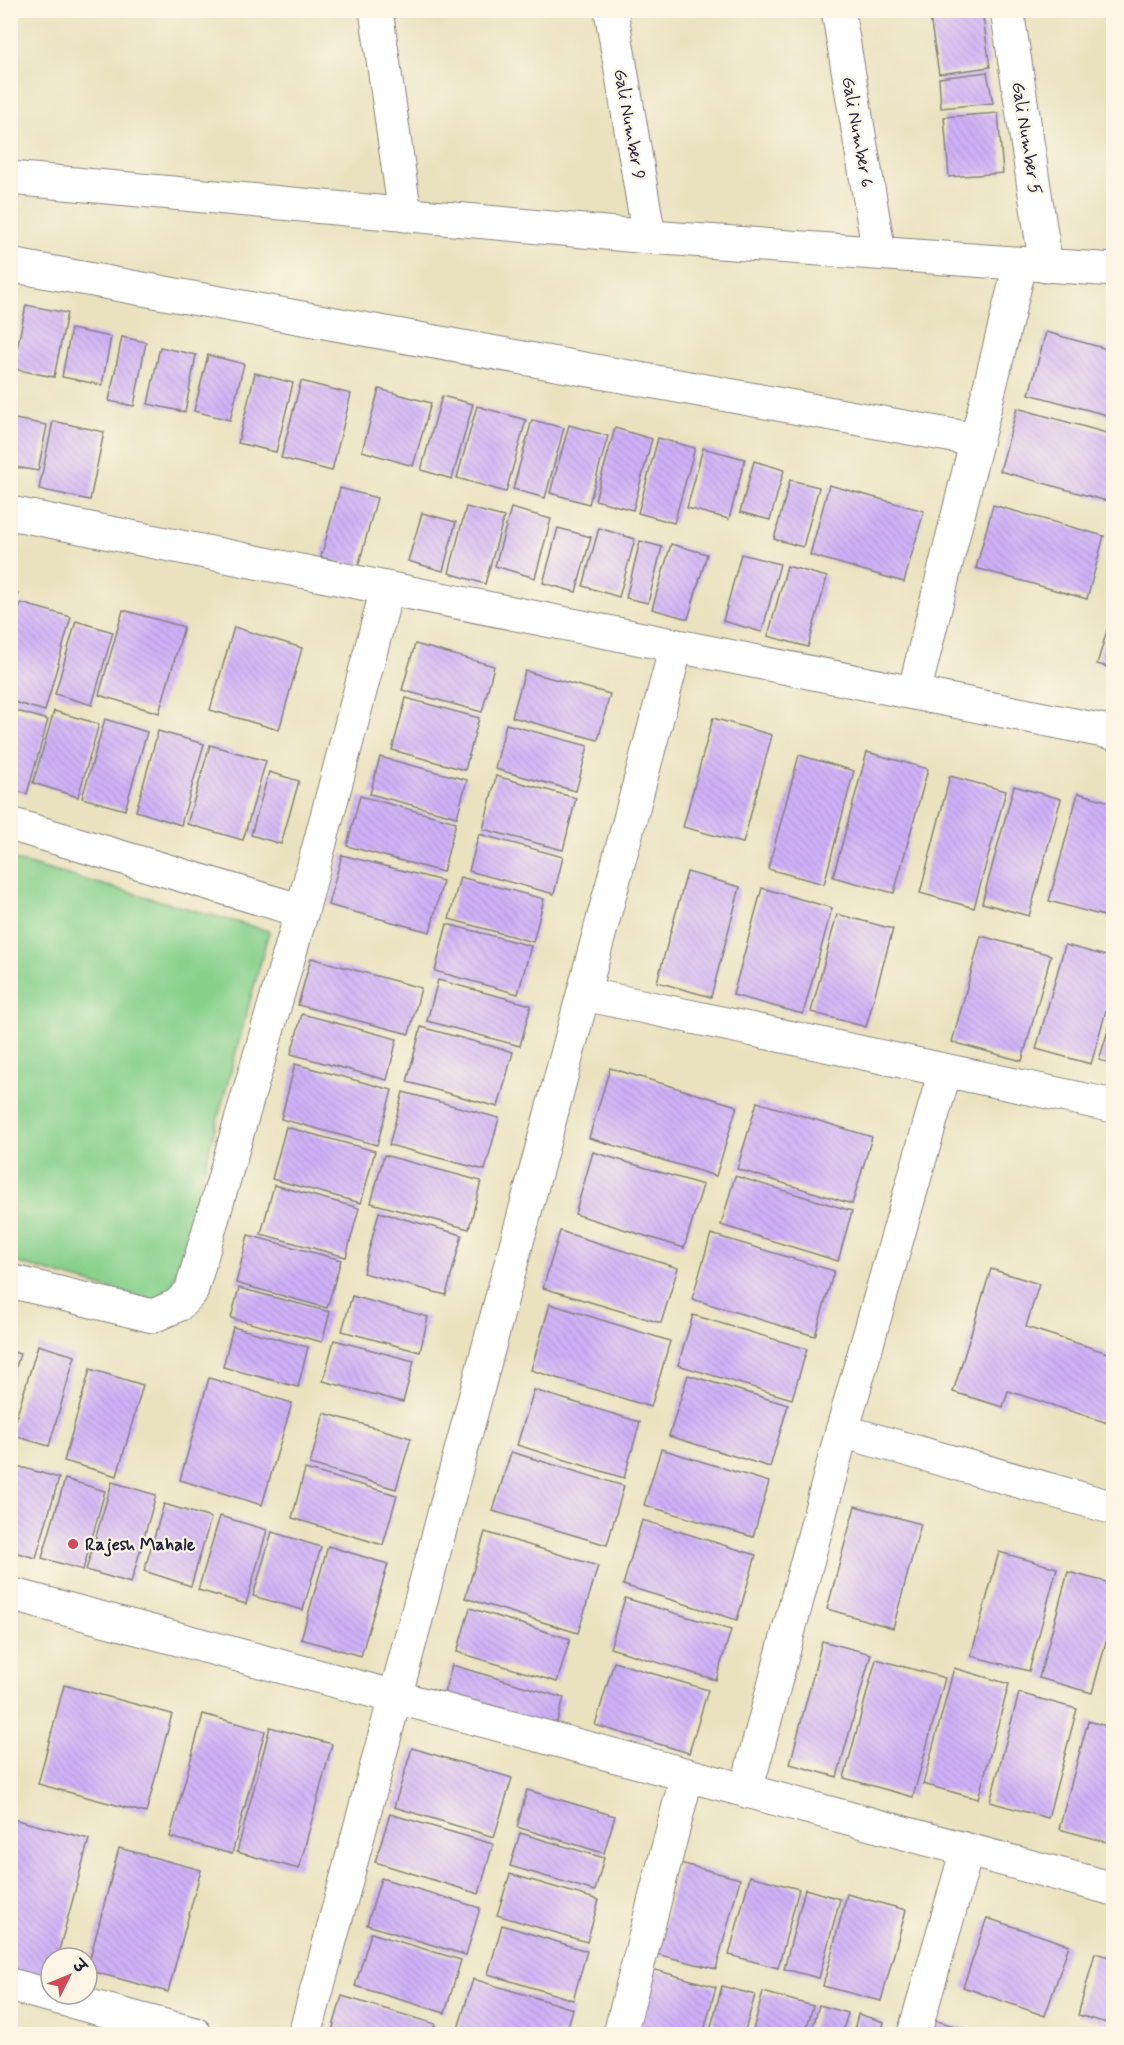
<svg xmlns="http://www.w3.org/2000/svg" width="1124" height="2045" font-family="Mynerve,'Playpen Sans Deva',sans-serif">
<defs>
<pattern id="building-back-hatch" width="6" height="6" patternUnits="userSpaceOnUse" patternTransform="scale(1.5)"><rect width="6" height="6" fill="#ceb0f7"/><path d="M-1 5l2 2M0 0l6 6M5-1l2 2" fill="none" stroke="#b197d5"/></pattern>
</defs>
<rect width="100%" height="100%" fill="#fcf5e5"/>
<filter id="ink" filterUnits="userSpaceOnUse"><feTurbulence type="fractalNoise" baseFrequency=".0167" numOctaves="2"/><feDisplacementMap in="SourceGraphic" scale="12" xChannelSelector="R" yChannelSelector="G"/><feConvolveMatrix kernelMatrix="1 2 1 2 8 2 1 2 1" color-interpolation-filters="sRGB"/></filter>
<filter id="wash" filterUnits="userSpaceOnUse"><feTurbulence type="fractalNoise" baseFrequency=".008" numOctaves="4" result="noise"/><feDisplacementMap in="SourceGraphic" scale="24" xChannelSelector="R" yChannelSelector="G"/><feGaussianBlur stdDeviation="1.35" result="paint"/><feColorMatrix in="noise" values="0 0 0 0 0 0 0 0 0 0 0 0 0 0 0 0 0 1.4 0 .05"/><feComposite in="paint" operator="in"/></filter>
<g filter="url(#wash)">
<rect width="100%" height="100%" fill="#eae2bf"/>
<!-- park -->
<polygon fill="#88d18d" stroke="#557a64" stroke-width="1.5" points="10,859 269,931 167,1305 11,1261"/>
<g id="blocks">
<!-- building -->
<g fill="url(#building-back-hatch)">
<polygon points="982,10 990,67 939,74 929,11"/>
<polygon points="987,72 993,103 941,108 939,78"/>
<polygon points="998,113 1003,173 949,177 944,117"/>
<polygon points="26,305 67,313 54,377 13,369"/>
<polygon points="10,309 16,310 12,332 10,332"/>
<polygon points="71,329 111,337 102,385 62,377"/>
<polygon points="1046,332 1114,351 1114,417 1029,394"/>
<polygon points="122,337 146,342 134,406 109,401"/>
<polygon points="160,347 196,355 185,412 148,404"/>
<polygon points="208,355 244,364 230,420 194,411"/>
<polygon points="255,373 293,383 276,452 238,443"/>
<polygon points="301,381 351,394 332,471 281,458"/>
<polygon points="379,389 431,403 413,466 362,451"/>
<polygon points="442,396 473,404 452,479 421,470"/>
<polygon points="477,406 526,420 506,492 457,478"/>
<polygon points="1017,408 1114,435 1114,503 1000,471"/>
<polygon points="10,418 47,425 38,471 10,466"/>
<polygon points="532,420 564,428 545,498 513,489"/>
<polygon points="53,421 104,432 90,500 39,489"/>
<polygon points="569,425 608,436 589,504 550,493"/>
<polygon points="615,428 652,439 633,510 595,500"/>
<polygon points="658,438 695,448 674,523 638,513"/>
<polygon points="703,448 745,459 729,519 687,508"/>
<polygon points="754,461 784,470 770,520 740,512"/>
<polygon points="790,480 819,487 803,547 774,539"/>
<polygon points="829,485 924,511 904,582 810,555"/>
<polygon points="340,488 377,498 358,567 321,557"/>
<polygon points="993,505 1104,536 1087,599 976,568"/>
<polygon points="466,507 504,517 485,584 449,573"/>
<polygon points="511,508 551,519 535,578 495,566"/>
<polygon points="422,513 456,522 443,571 408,561"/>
<polygon points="558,528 591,537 576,592 543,583"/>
<polygon points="599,528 635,539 619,597 583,586"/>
<polygon points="640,541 662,547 648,603 626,598"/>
<polygon points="671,544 707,554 688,619 652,609"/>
<polygon points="741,554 780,564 762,632 723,621"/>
<polygon points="787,566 827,577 808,647 768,636"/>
<polygon points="10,592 18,594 11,620 10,620"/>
<polygon points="21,603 71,617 45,711 10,701 10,642"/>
<polygon points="1114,607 1114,669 1097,664"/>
<polygon points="123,610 184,627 159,713 99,695"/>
<polygon points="76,621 113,632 92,705 55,694"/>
<polygon points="234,627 302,648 279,730 210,710"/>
<polygon points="415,644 494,666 482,712 402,690"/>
<polygon points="525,671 610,694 598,740 512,717"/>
<polygon points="406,698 479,718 465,770 392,750"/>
<polygon points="10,709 48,720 27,794 10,789"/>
<polygon points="54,711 99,724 78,797 33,783"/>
<polygon points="713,718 772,735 743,843 683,827"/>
<polygon points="105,719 147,732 125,810 82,798"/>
<polygon points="506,724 588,746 576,791 495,769"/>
<polygon points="158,731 204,744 181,825 136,811"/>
<polygon points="210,745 266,761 243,840 187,824"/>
<polygon points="867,752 928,769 894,893 833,877"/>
<polygon points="799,755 854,771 824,884 768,869"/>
<polygon points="380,757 467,780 457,817 370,794"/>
<polygon points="269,772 299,781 281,844 251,835"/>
<polygon points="496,776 576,798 563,850 483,829"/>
<polygon points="950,776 1006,791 974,908 920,893"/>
<polygon points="1014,786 1061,799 1029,916 982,903"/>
<polygon points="1078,793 1114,803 1114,911 1111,918 1049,901"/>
<polygon points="360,796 456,822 443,872 347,846"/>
<polygon points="479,834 563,857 554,894 469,871"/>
<polygon points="342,855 443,881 430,932 328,905"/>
<polygon points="687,872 740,887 711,997 657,982"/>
<polygon points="460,877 544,899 533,942 449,919"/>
<polygon points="762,888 832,908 803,1014 733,995"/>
<polygon points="837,914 893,929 866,1027 811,1012"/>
<polygon points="447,924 531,946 518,994 435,971"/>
<polygon points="981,936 1051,955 1022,1061 952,1042"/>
<polygon points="1065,945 1114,958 1114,982 1091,1064 1036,1049"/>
<polygon points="311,958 421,988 409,1034 298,1005"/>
<polygon points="438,980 531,1005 520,1046 427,1021"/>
<polygon points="1114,1011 1114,1064 1099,1060"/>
<polygon points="302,1014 397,1039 387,1080 291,1054"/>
<polygon points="421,1027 513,1052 498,1107 407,1082"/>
<polygon points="295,1064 392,1090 377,1145 281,1119"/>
<polygon points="610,1068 737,1106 716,1176 589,1138"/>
<polygon points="403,1092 499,1118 485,1170 389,1145"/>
<polygon points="757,1102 872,1137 852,1204 737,1169"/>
<polygon points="286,1127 375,1151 361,1203 272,1179"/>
<polygon points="593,1152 703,1185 684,1248 575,1214"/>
<polygon points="384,1155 481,1181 469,1229 371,1203"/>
<polygon points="735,1176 852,1211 838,1261 721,1225"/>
<polygon points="274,1185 359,1208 346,1257 261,1234"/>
<polygon points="379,1212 462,1235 446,1295 363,1273"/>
<polygon points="560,1231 678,1268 661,1323 543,1288"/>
<polygon points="711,1234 834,1271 815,1336 692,1299"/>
<polygon points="248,1235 341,1260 327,1308 236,1283"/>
<polygon points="991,1269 1039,1284 1026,1327 1114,1355 1114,1425 1008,1391 1003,1407 953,1392"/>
<polygon points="239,1288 330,1312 322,1342 231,1318"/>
<polygon points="352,1296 428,1317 420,1352 342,1331"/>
<polygon points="550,1304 670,1341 651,1407 531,1370"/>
<polygon points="693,1315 807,1349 792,1399 678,1365"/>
<polygon points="233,1327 308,1347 298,1387 223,1367"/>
<polygon points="334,1340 414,1361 403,1402 323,1381"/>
<polygon points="38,1345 75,1356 49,1446 11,1435"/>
<polygon points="10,1351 20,1354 11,1383 10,1383"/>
<polygon points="90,1369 143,1385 117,1476 64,1461"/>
<polygon points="688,1375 788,1405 770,1467 669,1436"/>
<polygon points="209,1378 292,1403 262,1505 180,1480"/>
<polygon points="534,1390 640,1422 624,1478 517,1445"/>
<polygon points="324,1413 411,1438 396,1489 310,1464"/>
<polygon points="661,1449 769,1482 753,1537 644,1505"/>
<polygon points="511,1452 624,1486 607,1545 493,1511"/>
<polygon points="10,1464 59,1478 36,1558 10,1551"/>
<polygon points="305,1469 397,1495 383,1545 292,1518"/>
<polygon points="65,1479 105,1491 83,1570 42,1558"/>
<polygon points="112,1482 156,1495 131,1583 86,1570"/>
<polygon points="164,1504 211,1518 191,1586 144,1571"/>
<polygon points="855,1506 921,1524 893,1628 827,1609"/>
<polygon points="220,1516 267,1530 246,1604 198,1590"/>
<polygon points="642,1520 756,1555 737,1620 623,1585"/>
<polygon points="272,1532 321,1547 303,1610 253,1596"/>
<polygon points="485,1532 598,1566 578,1633 465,1598"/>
<polygon points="328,1546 388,1564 361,1656 301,1639"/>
<polygon points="999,1552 1057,1568 1029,1671 971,1656"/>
<polygon points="1068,1572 1114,1584 1114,1613 1092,1693 1039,1678"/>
<polygon points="625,1598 731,1630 716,1680 610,1648"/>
<polygon points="470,1608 570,1639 557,1682 457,1652"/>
<polygon points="822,1641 871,1654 837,1777 790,1764"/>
<polygon points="876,1659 945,1678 913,1797 844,1778"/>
<polygon points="614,1662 708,1690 689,1753 595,1725"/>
<polygon points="452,1665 564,1698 552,1738 441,1704"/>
<polygon points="954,1668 1009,1684 978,1799 923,1784"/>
<polygon points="64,1685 172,1714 146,1813 38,1784"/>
<polygon points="1019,1693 1077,1709 1048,1818 990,1802"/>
<polygon points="203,1714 265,1731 232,1854 170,1837"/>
<polygon points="1088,1721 1114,1728 1114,1844 1059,1829"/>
<polygon points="270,1727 332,1744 299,1869 237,1852"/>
<polygon points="412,1748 512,1778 494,1837 394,1807"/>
<polygon points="527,1790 615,1816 604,1853 517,1827"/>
<polygon points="390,1814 493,1844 479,1894 375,1862"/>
<polygon points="13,1819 89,1839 57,1958 51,1958 51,1981 10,1970 10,1827"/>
<polygon points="520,1833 604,1858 595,1891 510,1866"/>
<polygon points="119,1848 201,1870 168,1992 87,1970"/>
<polygon points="680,1863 740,1879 716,1969 656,1954"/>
<polygon points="510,1874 599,1900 587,1942 497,1915"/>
<polygon points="750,1876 799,1889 778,1968 729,1955"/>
<polygon points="381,1878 480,1908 466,1955 367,1925"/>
<polygon points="805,1889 840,1899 819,1978 784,1969"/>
<polygon points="847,1894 906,1910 881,2001 823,1986"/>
<polygon points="987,1918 1069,1945 1045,2016 963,1987"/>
<polygon points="502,1925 587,1951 573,2000 488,1974"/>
<polygon points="371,1933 461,1960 445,2013 355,1986"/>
<polygon points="1095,1953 1114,1958 1114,2025 1078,2015"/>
<polygon points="652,1969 716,1987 703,2034 635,2034"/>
<polygon points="473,1979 573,2009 566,2034 475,2034 458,2029"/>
<polygon points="722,1986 755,1995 744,2034 709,2034"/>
<polygon points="763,1992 813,2006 805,2034 752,2034"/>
<polygon points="342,1996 435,2024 432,2034 331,2034"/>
<polygon points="819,2005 848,2013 842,2034 811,2034"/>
<polygon points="858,2014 884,2022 881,2034 853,2034"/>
<polygon points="933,2020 983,2034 929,2034"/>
</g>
</g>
</g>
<g filter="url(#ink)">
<use href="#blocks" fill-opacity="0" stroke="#86827d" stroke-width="1.5"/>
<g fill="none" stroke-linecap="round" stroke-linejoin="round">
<defs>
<g id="minor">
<polyline points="376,10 405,215"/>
<polyline points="611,10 649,237"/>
<polyline points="838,10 879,253"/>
<polyline points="1007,10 1046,266"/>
<polyline points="10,178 649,237 1114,270"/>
<polyline points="10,265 976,440"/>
<polyline points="10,513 1114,733"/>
<polyline points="914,693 1020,265"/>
<polyline points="10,824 302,911"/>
<polyline points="584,994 1114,1106"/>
<polyline points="10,1281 153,1316 178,1305 191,1292 302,911 387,589"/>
<polyline points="842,1431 1114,1508"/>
<polyline points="10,1594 1114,1889"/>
<polyline points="746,1791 842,1431 945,1071"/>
<polyline points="10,1985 195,2034"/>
<polyline points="305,2034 676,647"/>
<polyline points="620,2034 687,1775"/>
<polyline points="914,2034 967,1850"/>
</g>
</defs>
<!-- minor casing -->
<use href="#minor" stroke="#86827d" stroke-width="35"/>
<!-- minor -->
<use href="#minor" stroke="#fff" stroke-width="33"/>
</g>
</g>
<!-- markers -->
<circle fill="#d1495b" stroke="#fcf5e5" stroke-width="2" cx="73" cy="1544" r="6"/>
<g text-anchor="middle" stroke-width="4.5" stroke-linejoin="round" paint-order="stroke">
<!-- street labels -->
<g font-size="18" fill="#22223b" stroke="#fcf5e5">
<text transform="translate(630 124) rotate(80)" y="6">Gali Number 9</text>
<text transform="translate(858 132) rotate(80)" y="6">Gali Number 6</text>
<text transform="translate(1027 138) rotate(81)" y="6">Gali Number 5</text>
</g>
<!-- poi labels -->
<g font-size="18" font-weight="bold" fill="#22223b" stroke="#fcf5e5" text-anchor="start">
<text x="85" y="1550">Rajesh Mahale</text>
</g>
</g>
<!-- margin -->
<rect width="1124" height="2045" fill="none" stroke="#fcf5e5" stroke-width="36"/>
<!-- north arrow -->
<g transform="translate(69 1976) rotate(47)"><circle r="28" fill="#fcf5e5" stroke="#a5a1a1" stroke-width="1.5"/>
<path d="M0-4.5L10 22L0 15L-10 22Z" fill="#d1495b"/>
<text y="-9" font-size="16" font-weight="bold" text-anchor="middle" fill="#22223b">उ</text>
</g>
</svg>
